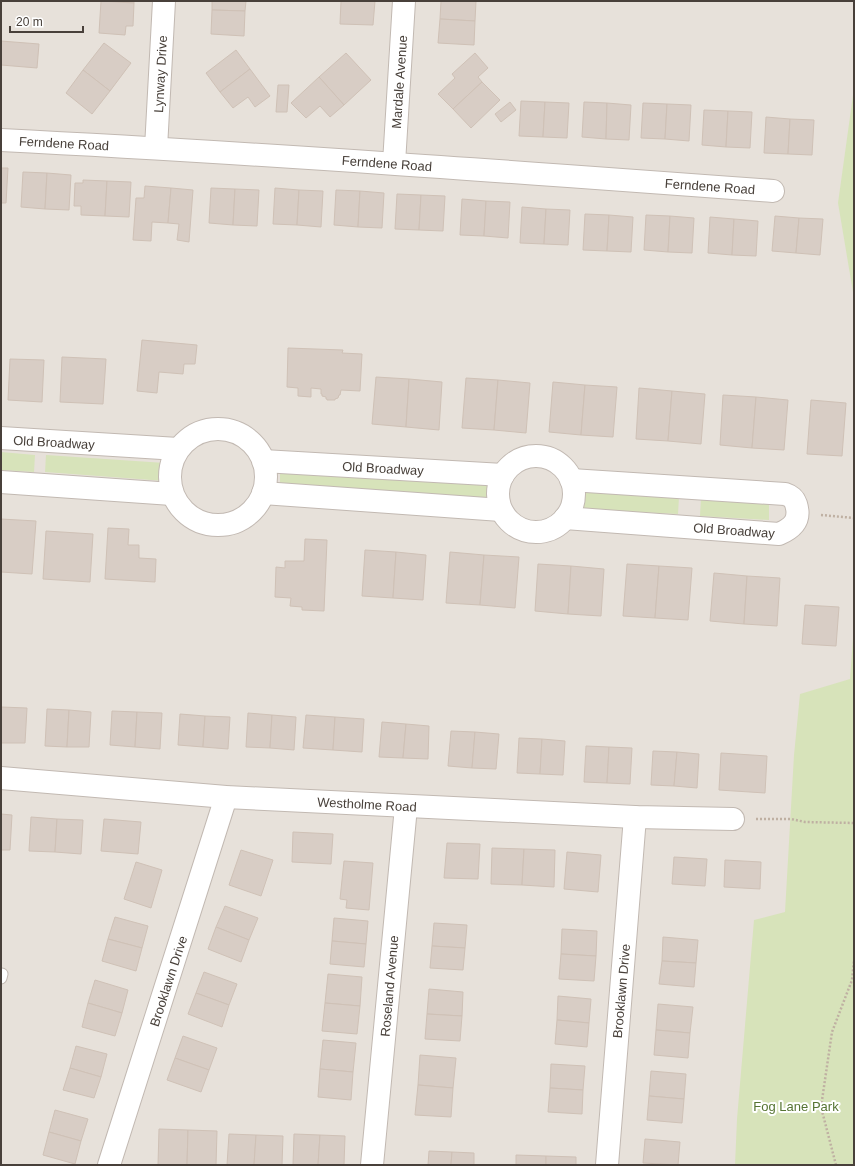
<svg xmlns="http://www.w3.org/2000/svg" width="855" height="1166" font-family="Helvetica,sans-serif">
<rect width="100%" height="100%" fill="#f4f0ec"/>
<!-- residential -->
<rect fill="#e7e1da" x="1" y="1" width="853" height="1164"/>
<!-- green -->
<g fill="#d7e3ba">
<polygon points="854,88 854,298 838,203"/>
<polygon points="1,452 35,455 34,472 1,470"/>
<polygon points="46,455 165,463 165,481 45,472"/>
<polygon points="280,471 489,485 488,495 490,503 280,489"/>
<polygon points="581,491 679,497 678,514 577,509 581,500"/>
<polygon points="701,498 769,503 769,520 700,516"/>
<polygon points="854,624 854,1165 735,1165 737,1119 754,920 785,912 794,755 800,694 850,679"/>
</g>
<!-- building -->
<g fill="#d8cdc5" stroke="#cfc1b6">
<polygon points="94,1 134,1 134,3"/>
<polygon points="101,1 134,3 133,26 126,26 125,35 99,33"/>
<polygon points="212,1 246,1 245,11 212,10"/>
<polygon points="341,1 375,1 373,25 340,24"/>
<polygon points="441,1 476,1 475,21 440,19"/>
<polygon points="212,10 245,11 244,36 211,34"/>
<polygon points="440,19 475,21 474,45 438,43"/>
<polygon points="1,41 39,44 37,68 1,65"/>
<polygon points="104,43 131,63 110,91 83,70"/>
<polygon points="236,50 250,69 220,92 206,73"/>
<polygon points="346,53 371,80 344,105 319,77"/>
<polygon points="475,53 488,68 478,77 482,82 453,109 438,94 455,78 452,74"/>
<polygon points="250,69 270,96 255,107 248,97 233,108 220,92"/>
<polygon points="83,70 110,91 92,114 66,93"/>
<polygon points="319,77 344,105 330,117 320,106 306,118 291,103"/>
<polygon points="482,82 500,100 471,128 453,109"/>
<polygon points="278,85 289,85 287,112 276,112"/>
<polygon points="521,101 545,102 543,137 519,136"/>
<polygon points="510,102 516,110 501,122 495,114"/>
<polygon points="545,102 569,103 567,138 543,137"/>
<polygon points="584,102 607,103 606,139 582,137"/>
<polygon points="607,103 631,105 629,140 606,139"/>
<polygon points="643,103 667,104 665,139 641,138"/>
<polygon points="667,104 691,105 689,141 665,139"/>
<polygon points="704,110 728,111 726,147 702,145"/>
<polygon points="728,111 752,112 750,148 726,147"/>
<polygon points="766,117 790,119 788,154 764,153"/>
<polygon points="790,119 814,120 812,155 788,154"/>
<polygon points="1,168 8,168 6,203 1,203"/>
<polygon points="23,172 47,173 45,209 21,207"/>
<polygon points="47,173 71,175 69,210 45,209"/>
<polygon points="83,180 107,181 105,216 81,215 81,206 74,206 75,183 83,183"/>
<polygon points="107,181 131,182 129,217 105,216"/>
<polygon points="145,186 171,188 168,223 152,222 151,241 133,240 136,198 144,198"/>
<polygon points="171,188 193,190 189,242 177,240 179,224 168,223"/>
<polygon points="211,188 235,189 233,225 209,223"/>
<polygon points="275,188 299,190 297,225 273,224"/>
<polygon points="235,189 259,190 257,226 233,225"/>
<polygon points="299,190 323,191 321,227 297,225"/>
<polygon points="336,190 360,191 358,227 334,225"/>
<polygon points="360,191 384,193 382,228 358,227"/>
<polygon points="397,194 421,195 419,230 395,229"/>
<polygon points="421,195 445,196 443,231 419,230"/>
<polygon points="462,199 486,201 484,236 460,235"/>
<polygon points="486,201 510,202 508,238 484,236"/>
<polygon points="522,207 546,209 544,244 520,243"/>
<polygon points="546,209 570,210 568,245 544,244"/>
<polygon points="585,214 609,215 607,251 583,250"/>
<polygon points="609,215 633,217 631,252 607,251"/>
<polygon points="646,215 670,216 668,252 644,250"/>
<polygon points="670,216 694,218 692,253 668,252"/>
<polygon points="775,216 799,218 796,253 772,251"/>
<polygon points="710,217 734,219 732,255 708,253"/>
<polygon points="799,218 823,219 820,255 796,253"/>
<polygon points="734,219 758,221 756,256 732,255"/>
<polygon points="142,340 197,345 195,364 184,364 183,374 159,372 157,393 137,391"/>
<polygon points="288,348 343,350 342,353 362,354 360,391 341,390 340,395 339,395 338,398 335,399 335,400 327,400 327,399 326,399 326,397 322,396 322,394 321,394 321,389 311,388 311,397 298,396 298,388 287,387"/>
<polygon points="62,357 106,359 103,404 60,402"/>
<polygon points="10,359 44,360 42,402 8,400"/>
<polygon points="376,377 409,379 406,427 372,424"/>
<polygon points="466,378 498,380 494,430 462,428"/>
<polygon points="409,379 442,382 439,430 406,427"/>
<polygon points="498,380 530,383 526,433 494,430"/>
<polygon points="553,382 585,385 581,435 549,432"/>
<polygon points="585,385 617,387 613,437 581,435"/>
<polygon points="639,388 672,391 668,441 636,439"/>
<polygon points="672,391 705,394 701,444 668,441"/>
<polygon points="723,395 756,397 752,448 720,445"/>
<polygon points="756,397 788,400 784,450 752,448"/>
<polygon points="811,400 846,403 842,456 807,454"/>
<polygon points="1,519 36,521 32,574 1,572"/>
<polygon points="108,528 129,529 128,545 139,545 139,558 156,559 155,582 105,579"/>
<polygon points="46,531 93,534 90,582 43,579"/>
<polygon points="305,539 327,540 324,611 302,610 302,607 290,606 291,598 275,597 276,567 285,568 285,561 304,561"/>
<polygon points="365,550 396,552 393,598 362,596"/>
<polygon points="396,552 426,555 423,600 393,598"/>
<polygon points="450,552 484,555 480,605 446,603"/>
<polygon points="484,555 519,557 515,608 480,605"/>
<polygon points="538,564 571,566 568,614 535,611"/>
<polygon points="627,564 659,566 655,618 623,616"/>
<polygon points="571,566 604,569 601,616 568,614"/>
<polygon points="659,566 692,568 688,620 655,618"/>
<polygon points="714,573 747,576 744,624 710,621"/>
<polygon points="747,576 780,578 777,626 744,624"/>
<polygon points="805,605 839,607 836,646 802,644"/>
<polygon points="1,707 27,708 25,743 1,743"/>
<polygon points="47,709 69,710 67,747 45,746"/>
<polygon points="69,710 91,712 89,747 67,747"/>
<polygon points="112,711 137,712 135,747 110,745"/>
<polygon points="137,712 162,713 160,749 135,747"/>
<polygon points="248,713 272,715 270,748 246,747"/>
<polygon points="180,714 205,716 203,747 178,745"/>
<polygon points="272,715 296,717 294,750 270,748"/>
<polygon points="306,715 335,717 333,750 303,748"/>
<polygon points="205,716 230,717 228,749 203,747"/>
<polygon points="335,717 364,719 362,752 333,750"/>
<polygon points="382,722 406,724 403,758 379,757"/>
<polygon points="406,724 429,726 428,759 403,758"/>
<polygon points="451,731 475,732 472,768 448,766"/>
<polygon points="475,732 499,734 496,769 472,768"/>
<polygon points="519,738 542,739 540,774 517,773"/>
<polygon points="542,739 565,741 563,775 540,774"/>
<polygon points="586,746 609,747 607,783 584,782"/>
<polygon points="609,747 632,748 630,784 607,783"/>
<polygon points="653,751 677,752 674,786 651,785"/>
<polygon points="677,752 699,754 697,788 674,786"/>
<polygon points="721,753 767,756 765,793 719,790"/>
<polygon points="1,814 12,815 10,850 1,850"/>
<polygon points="31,817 57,819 55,852 29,851"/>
<polygon points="57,819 83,820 81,854 55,852"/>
<polygon points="104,819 141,822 138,854 101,851"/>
<polygon points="293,832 333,834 331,864 292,862"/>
<polygon points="447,843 480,844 478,879 444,878"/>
<polygon points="492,848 524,849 522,885 491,884"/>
<polygon points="524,849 555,850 554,887 522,885"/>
<polygon points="241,850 273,860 261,896 229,885"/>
<polygon points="567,852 601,855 598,892 564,889"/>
<polygon points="674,857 707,859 705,886 672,884"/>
<polygon points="725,860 761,862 760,889 724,887"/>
<polygon points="344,861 373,863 369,910 346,908 347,900 340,899"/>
<polygon points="136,862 162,870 151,908 124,899"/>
<polygon points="225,906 258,918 249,940 216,927"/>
<polygon points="115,917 148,926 142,948 108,939"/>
<polygon points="334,918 368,921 366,944 332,941"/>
<polygon points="434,923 467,925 465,948 432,946"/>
<polygon points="216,927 249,940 241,962 208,949"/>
<polygon points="562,929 597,931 596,956 561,954"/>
<polygon points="663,937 698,940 696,963 662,961"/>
<polygon points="108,939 142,948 136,971 102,961"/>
<polygon points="332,941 366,944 364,967 330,964"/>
<polygon points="432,946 465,948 463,970 430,968"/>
<polygon points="561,954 596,956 594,981 559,979"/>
<polygon points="662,961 696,963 694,987 659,984"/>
<polygon points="204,972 237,984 229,1005 196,993"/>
<polygon points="328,974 362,977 360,1006 325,1003"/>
<polygon points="95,980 128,990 122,1013 88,1003"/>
<polygon points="429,989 463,992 462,1016 427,1014"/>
<polygon points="196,993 229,1005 222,1027 188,1014"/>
<polygon points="558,996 591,999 589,1023 557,1020"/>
<polygon points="88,1003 122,1013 115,1036 82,1027"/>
<polygon points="325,1003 360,1006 357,1034 322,1031"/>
<polygon points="658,1004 693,1007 690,1033 656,1030"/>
<polygon points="427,1014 462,1016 460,1041 425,1039"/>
<polygon points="557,1020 589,1023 587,1047 555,1044"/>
<polygon points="656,1030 690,1033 688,1058 654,1055"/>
<polygon points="183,1036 217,1048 209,1070 175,1058"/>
<polygon points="323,1040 356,1043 353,1072 320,1069"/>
<polygon points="76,1046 107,1054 101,1077 70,1068"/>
<polygon points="420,1055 456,1058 453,1088 418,1085"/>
<polygon points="175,1058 209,1070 201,1092 167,1080"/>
<polygon points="551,1064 585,1066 583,1090 550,1088"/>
<polygon points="70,1068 101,1077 94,1098 63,1090"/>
<polygon points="320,1069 353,1072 351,1100 318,1097"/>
<polygon points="651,1071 686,1074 684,1099 649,1096"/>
<polygon points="418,1085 453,1088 451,1117 415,1115"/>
<polygon points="550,1088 583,1090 582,1114 548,1112"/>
<polygon points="649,1096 684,1099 682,1123 647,1120"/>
<polygon points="55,1110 88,1119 81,1141 49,1132"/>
<polygon points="159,1129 188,1130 187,1165 158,1165"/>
<polygon points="188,1130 217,1131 216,1165 187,1165"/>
<polygon points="49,1132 81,1141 75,1164 43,1155"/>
<polygon points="229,1134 256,1135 254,1165 227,1165"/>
<polygon points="294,1134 320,1135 318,1165 293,1165"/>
<polygon points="256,1135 283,1136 282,1165 254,1165"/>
<polygon points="320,1135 345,1136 344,1165 318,1165"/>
<polygon points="645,1139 680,1142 678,1165 643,1163"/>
<polygon points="429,1151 452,1152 451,1165 428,1165"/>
<polygon points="452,1152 474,1153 474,1165 451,1165"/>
<polygon points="516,1155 546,1156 546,1165 516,1165"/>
<polygon points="546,1156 576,1157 576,1165 546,1165"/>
</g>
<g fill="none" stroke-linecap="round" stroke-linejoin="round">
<defs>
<polyline id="lane" points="1,974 2,974 1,978"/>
<g id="street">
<path d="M1,140C258,153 515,172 773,191"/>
<polyline points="156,148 164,1"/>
<polyline points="394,163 404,1"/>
<circle cx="218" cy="477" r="48"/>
<polyline points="1,438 178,449"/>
<circle cx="536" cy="494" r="38"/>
<polyline points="263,461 503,475"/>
<polyline points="1,482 172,494"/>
<polyline points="263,493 501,510"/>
<path d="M565,518L779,534C793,528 801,520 796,504C794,498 791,496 785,494L571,480"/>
<polyline points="1,778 226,797 635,817 733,819"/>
<polyline points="109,1165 226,797"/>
<polyline points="372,1165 406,807"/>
<polyline points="607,1165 635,817"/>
</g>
</defs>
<!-- lane casing -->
<use href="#lane" stroke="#c2b9b2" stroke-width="13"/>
<!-- street casing -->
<use href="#street" stroke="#c2b9b2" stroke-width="24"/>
<!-- path -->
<g stroke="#bfb0a2" stroke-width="2.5" stroke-dasharray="2 2" stroke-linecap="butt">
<polyline points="821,515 854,518"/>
<polyline points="756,819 791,819 805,822 854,823"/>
<polyline points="836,1165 821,1107 832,1032 852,980 854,961"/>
</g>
<!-- lane -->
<use href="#lane" stroke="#fff" stroke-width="11"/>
<!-- street -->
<use href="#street" stroke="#fff" stroke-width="22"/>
</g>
<g text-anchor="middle" stroke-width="4" stroke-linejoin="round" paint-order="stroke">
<!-- street labels -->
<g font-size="13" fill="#48403a" stroke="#fff">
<text transform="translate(160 74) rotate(-87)" y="5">Lynway Drive</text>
<text transform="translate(399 82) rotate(-86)" y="5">Mardale Avenue</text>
<text transform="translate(64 143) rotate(3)" y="5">Ferndene Road</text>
<text transform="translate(387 163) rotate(4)" y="5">Ferndene Road</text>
<text transform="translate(710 186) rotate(4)" y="5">Ferndene Road</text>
<text transform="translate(54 442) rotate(3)" y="5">Old Broadway</text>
<text transform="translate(383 468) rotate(3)" y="5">Old Broadway</text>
<text transform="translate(734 530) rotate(4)" y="5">Old Broadway</text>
<text transform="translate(367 804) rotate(3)" y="5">Westholme Road</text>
<text transform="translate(168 981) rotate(-72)" y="5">Brooklawn Drive</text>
<text transform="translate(389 986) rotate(-85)" y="5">Roseland Avenue</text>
<text transform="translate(621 991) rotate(-85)" y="5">Brooklawn Drive</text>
</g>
<!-- park labels -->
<g font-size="13" fill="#567433" stroke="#fff">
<text x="796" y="1111">Fog Lane Park</text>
</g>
</g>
<!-- border -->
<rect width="855" height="1166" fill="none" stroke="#48403a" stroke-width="4"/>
<!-- scale -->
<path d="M10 26v6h73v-6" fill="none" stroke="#48403a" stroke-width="2"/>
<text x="16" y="26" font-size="12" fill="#48403a" stroke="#ffffff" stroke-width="3" paint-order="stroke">20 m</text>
</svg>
